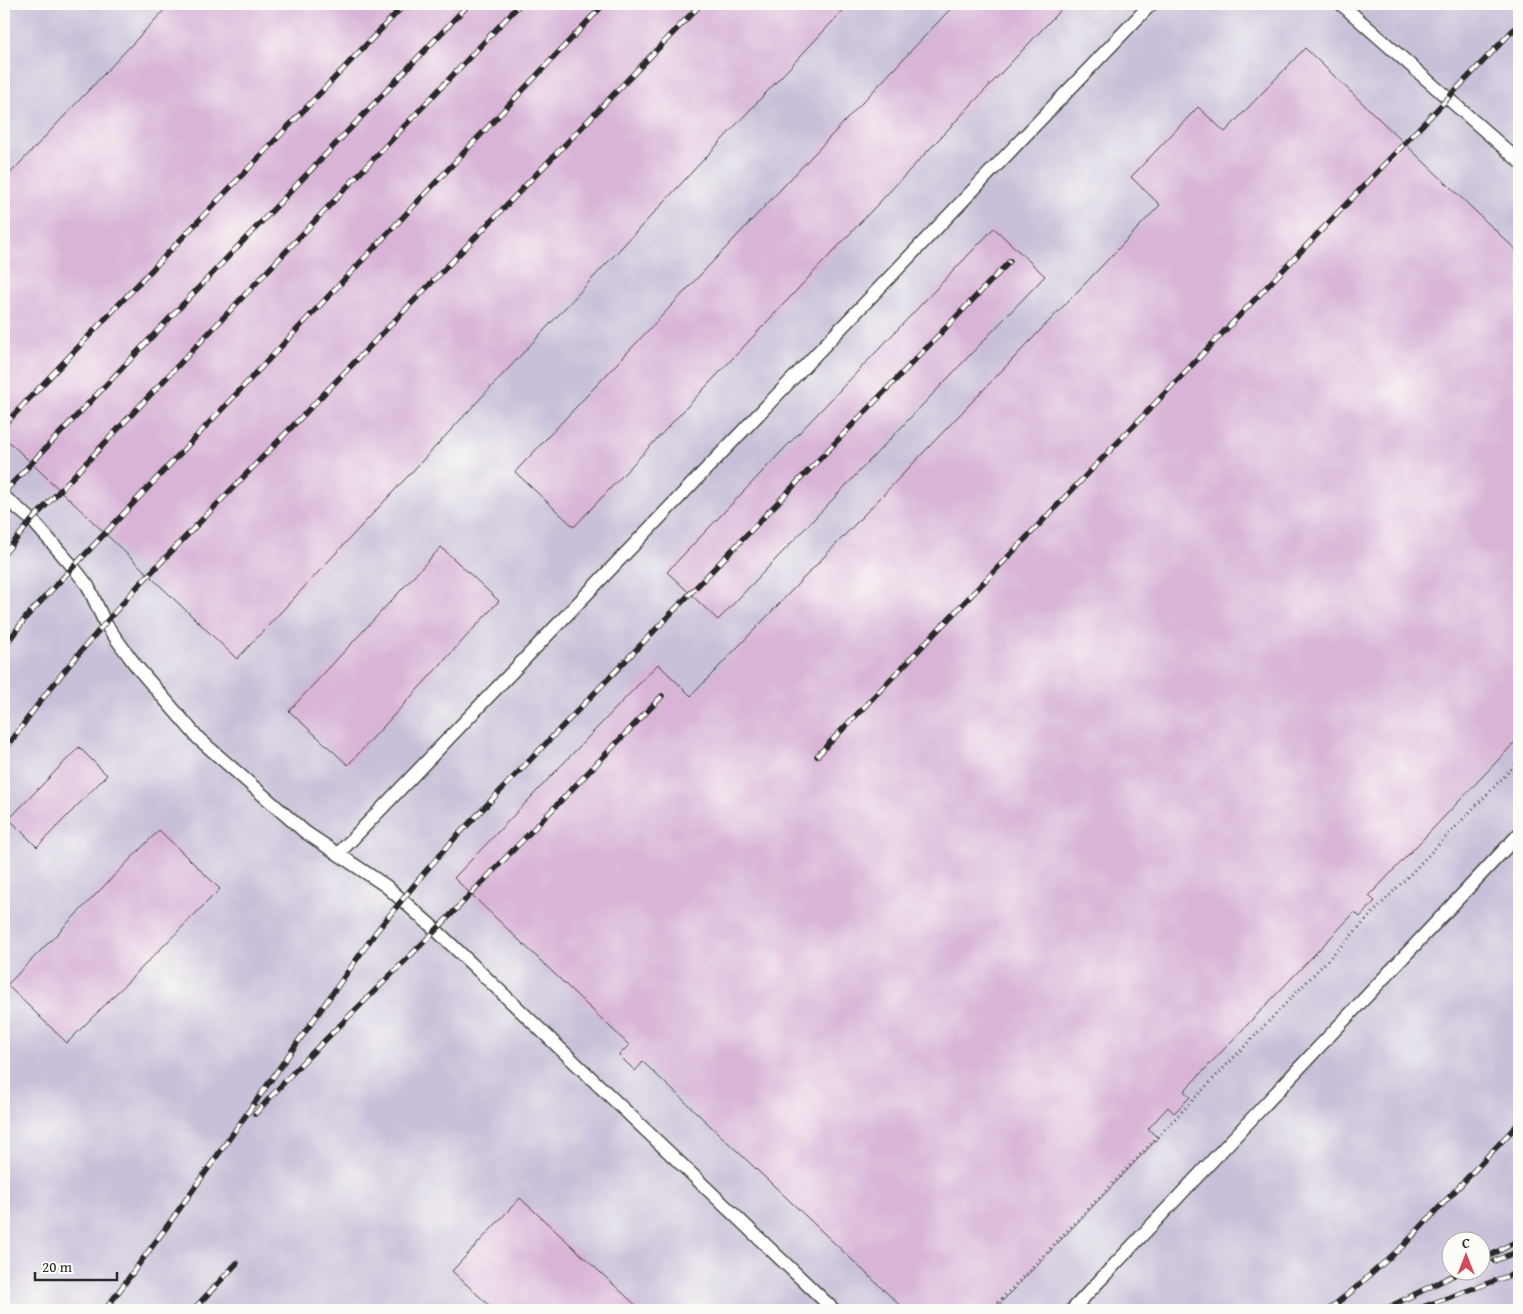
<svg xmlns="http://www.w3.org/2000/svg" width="1523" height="1314" font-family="'Gentium Book Plus',serif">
<rect width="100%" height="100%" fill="#fdfcf7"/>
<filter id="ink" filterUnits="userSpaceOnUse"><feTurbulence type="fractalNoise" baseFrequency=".02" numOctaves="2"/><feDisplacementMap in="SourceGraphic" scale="10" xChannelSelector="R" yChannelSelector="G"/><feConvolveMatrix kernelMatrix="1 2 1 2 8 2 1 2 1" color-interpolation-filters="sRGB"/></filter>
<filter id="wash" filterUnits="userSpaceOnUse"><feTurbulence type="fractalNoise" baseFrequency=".0096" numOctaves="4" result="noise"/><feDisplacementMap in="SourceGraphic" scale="20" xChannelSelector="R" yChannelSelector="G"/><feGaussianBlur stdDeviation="1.12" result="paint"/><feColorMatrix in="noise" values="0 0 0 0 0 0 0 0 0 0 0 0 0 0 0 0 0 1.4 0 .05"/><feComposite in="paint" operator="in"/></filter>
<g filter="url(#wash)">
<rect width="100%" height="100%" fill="#f1ecd5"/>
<!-- industrial -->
<path fill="#c8bfd8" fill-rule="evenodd" d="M4,4H1519V1310H4ZM1450,1242H1480V1272H1450Z"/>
<g id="blocks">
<!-- building -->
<g fill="#d8b4d7">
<polygon points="170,4 849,4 237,659 4,437 4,180"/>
<polygon points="955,4 1066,4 574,527 515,472"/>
<polygon points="1305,48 1519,253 1519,738 1369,896 1375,901 1360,917 1355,912 1184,1091 1190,1097 1174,1113 1168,1107 1148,1129 1158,1138 994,1310 905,1310 643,1062 635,1071 619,1055 629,1045 454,878 658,664 691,696 1160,205 1131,177 1198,107 1225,132"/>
<polygon points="994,228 1045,276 718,620 667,572"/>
<polygon points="441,547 499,601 348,765 289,711"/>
<polygon points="79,747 107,775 37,847 9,819"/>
<polygon points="159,830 220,889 67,1043 7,985"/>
<polygon points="520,1198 641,1310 494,1310 452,1271"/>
</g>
</g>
</g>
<g filter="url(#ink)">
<use href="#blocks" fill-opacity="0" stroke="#494844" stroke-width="1"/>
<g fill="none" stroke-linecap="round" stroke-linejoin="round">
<defs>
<g id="lane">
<polyline points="1341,4 1519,161"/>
<polyline points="4,497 32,520 74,568 88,586 105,623 120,644 137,667 199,739 305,832 386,886 436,930 834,1310"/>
<polyline points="339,853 1151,4"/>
<polyline points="1072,1310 1519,834"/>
</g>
</defs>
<!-- lane casing -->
<use href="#lane" stroke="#494844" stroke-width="15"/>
<!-- path -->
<polyline stroke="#494844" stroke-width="3" stroke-dasharray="1 4" stroke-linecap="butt" points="991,1310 1519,761"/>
<!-- lane -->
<use href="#lane" stroke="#fff" stroke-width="12"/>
<defs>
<g id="rail">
<polyline points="4,425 405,4"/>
<polyline points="4,492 469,4"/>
<polyline points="4,554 32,520 520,4"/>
<polyline points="4,647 27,616 604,4"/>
<path d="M4,752C43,693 90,640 137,587L701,4"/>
<polyline points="817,756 1519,24"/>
<polyline points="255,1114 300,1065 436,930 662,696"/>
<polyline points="1480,1261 1519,1240"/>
<polyline points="1494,1261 1519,1251"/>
<polyline points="105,1310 168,1225 376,932 424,873 456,837 1010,261"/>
<polyline points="193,1310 237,1263"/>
<polyline points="1328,1310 1352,1291 1404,1245 1519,1123"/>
<polyline points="1383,1310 1460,1272"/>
<polyline points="1414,1310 1519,1272"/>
</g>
</defs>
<!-- rail casing -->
<use href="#rail" stroke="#2b2b2b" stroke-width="5.5"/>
<!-- rail -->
<use href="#rail" stroke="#fdfcf7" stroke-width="4" stroke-dasharray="11" stroke-linecap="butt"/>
</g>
</g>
<!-- margin -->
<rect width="1523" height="1314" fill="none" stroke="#fdfcf7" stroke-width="20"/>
<!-- north arrow -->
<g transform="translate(1466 1256)"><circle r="24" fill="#fdfcf7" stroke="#a9a8a5"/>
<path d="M0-4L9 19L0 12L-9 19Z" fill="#d1495b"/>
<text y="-8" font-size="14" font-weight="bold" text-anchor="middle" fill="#2b2b2b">С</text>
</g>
<!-- scale -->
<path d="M35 1272v8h82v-8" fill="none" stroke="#2b2b2b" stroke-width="2.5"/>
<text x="42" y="1272" font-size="15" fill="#2b2b2b" stroke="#fdfcf7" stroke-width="4" paint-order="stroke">20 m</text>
</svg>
